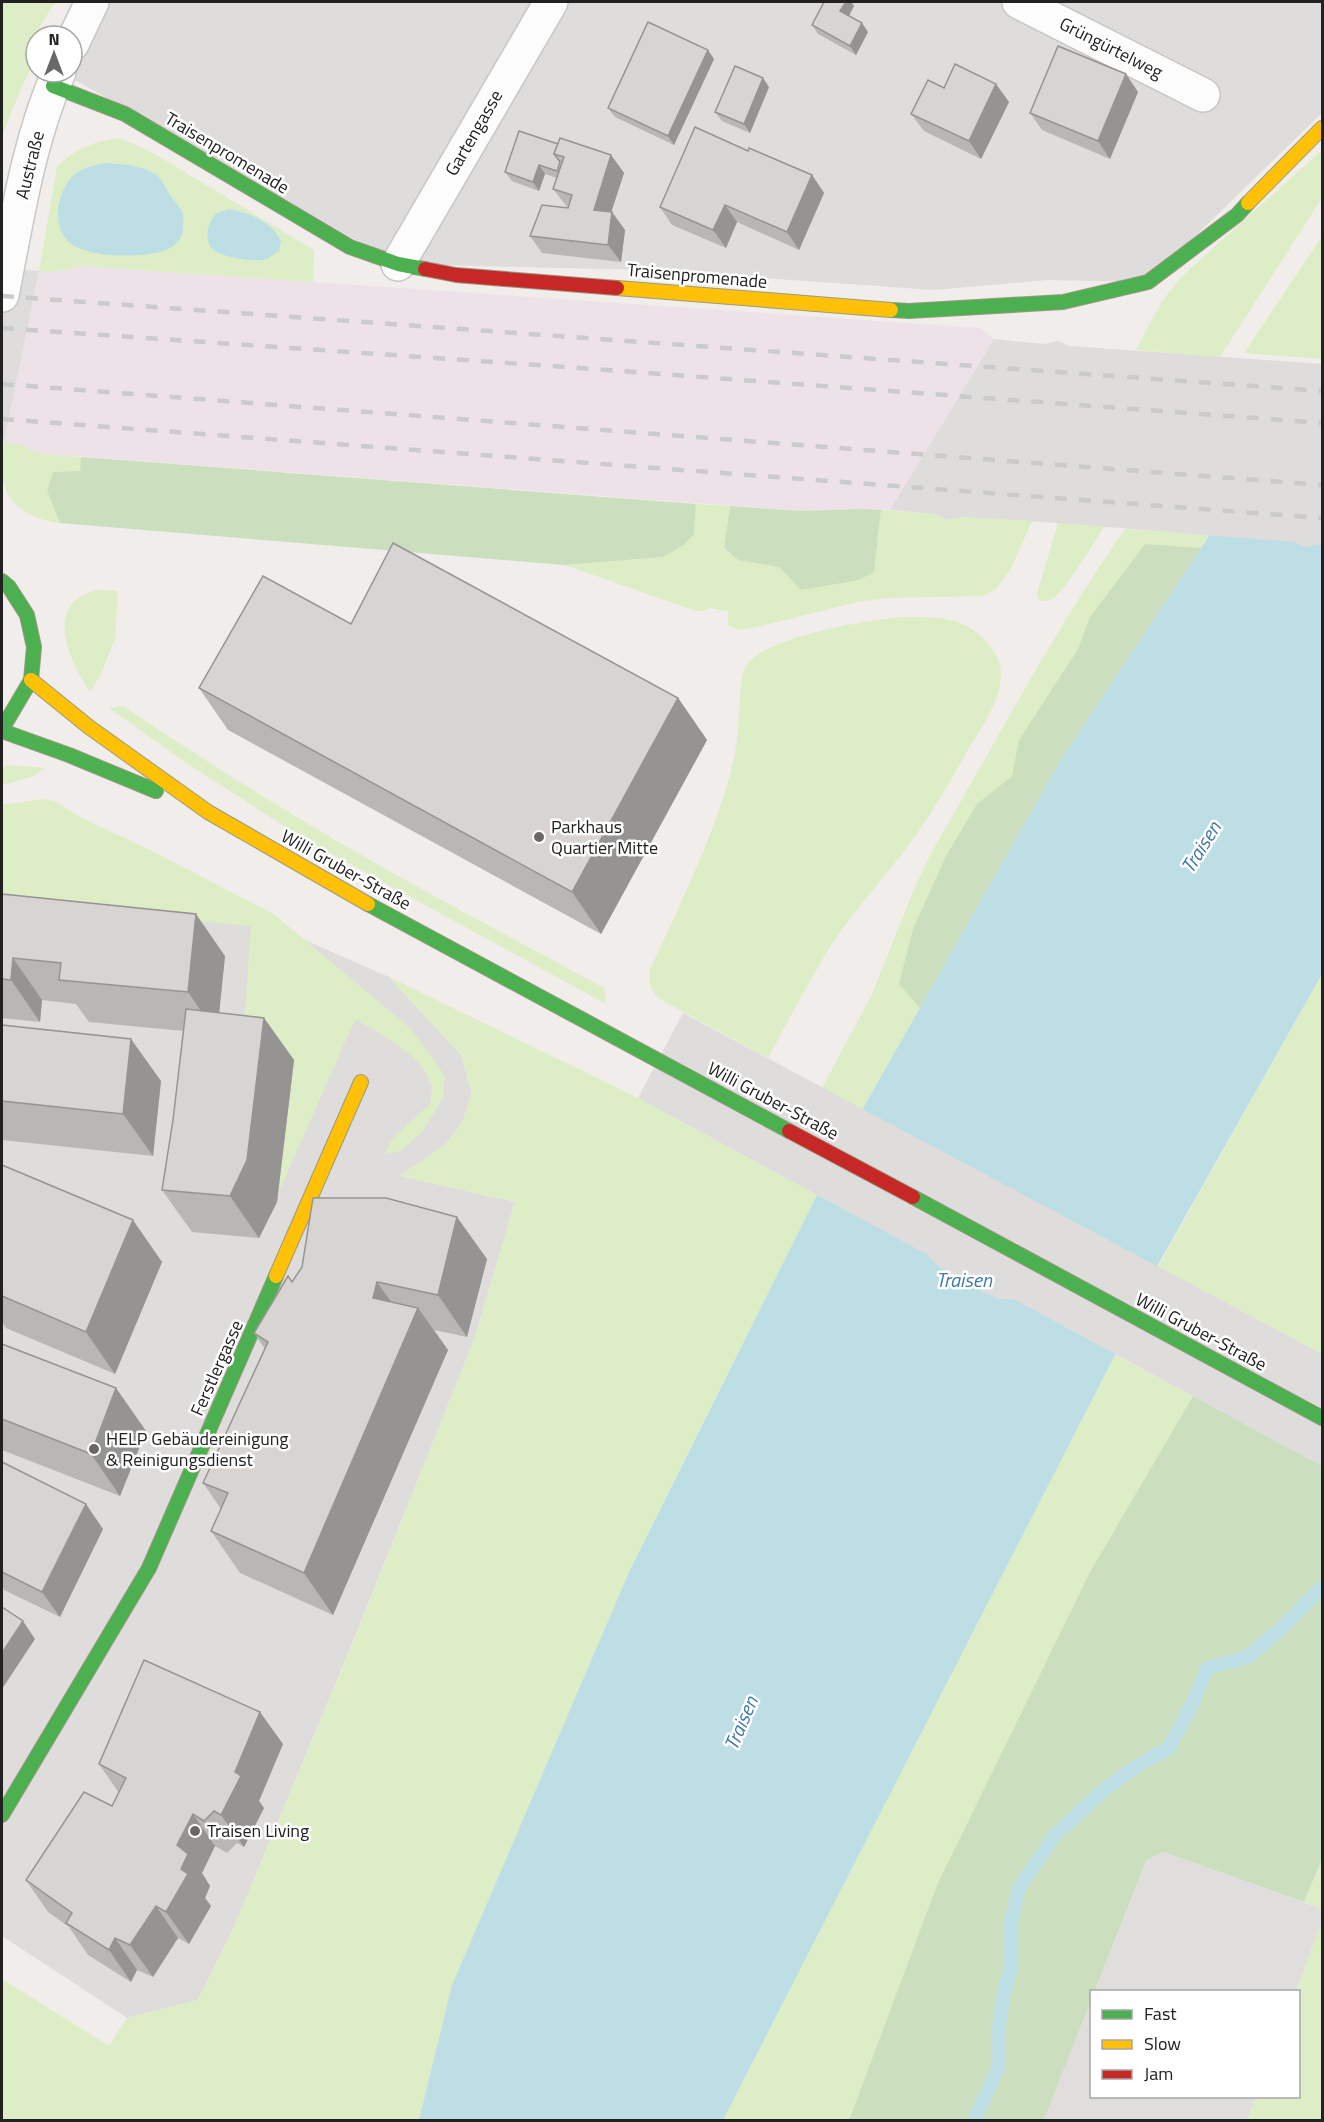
<svg xmlns="http://www.w3.org/2000/svg" width="1324" height="2122" font-family="'Titillium Web',sans-serif">
<rect width="100%" height="100%" fill="#f0edea"/>
<!-- residential -->
<g fill="#dfdddb">
<polygon points="99,2 1322,2 1322,113 1148,282 1048,280 934,290 646,270 398,264 61,72 72,72 72,51"/>
<polygon points="2,894 255,918 389,977 461,1055 472,1094 462,1123 445,1145 400,1176 515,1202 474,1340 352,1644 234,1927 198,2000 127,2018 2,1936"/>
</g>
<!-- industrial -->
<polygon fill="#eee2e9" points="80,266 980,328 994,339 890,510 859,509 801,511 36,453 19,444 4,442 39,271 56,272"/>
<!-- grass -->
<g fill="#ddeec7">
<polygon points="2,2 55,2 40,26 41,36 36,36 36,59 21,88 2,136"/>
<path d="M120,138L153,153L314,250L313,282L80,266L56,272L39,271L57,167C75,148 95,141 120,138Z"/>
<polygon points="1322,150 1322,198 1220,357 1136,350 1161,303 1179,279"/>
<polygon points="1322,236 1322,359 1244,353"/>
<path d="M4,442L19,444L36,453L81,457V471L53,472L47,491L60,523C31,520 3,504 2,471C1,462 3,452 4,442Z"/>
<polygon points="696,504 730,506 724,549 738,560 779,567 874,572 881,510 934,514 947,520 963,517 1032,521 1011,569 996,589 983,596 887,598 857,602 757,627 739,630 728,625 728,611 710,608 703,611 696,611 565,565 663,557 694,534"/>
<path d="M1058,523L1104,527C1092,545 1069,585 1054,598C1049,601 1045,601 1040,601L1037,596L1038,590Z"/>
<path d="M1125,529L1209,535L1060,761L862,1110L822,1088L872,994L912,894L928,859C992,748 1052,634 1125,529Z"/>
<path d="M99,590L118,591L115,639L100,676L90,692C69,660 41,601 99,590Z"/>
<path d="M904,617C938,617 967,616 990,646C994,651 999,659 1000,666C1005,694 985,722 971,745C953,775 937,806 916,835C889,873 856,907 830,947C808,983 788,1021 768,1058L658,998L650,986V970C681,901 717,832 734,758C740,731 738,703 742,676C743,670 748,664 751,660C777,635 867,620 904,617Z"/>
<path d="M123,706C180,744 237,781 295,816C396,877 501,932 604,988L606,1004L301,837L182,760L109,708Z"/>
<polygon points="7,765 45,768 32,777 2,785 2,769"/>
<path d="M42,799L55,801L80,817L152,851L275,915L411,1029L445,1076L443,1098L422,1132L400,1151L386,1154L392,1139L430,1104C431,1098 433,1090 431,1085C423,1055 381,1034 355,1019L278,1194L294,1061L242,1054L251,926L2,903V805Z"/>
<polygon points="1322,974 1322,1354 1158,1267"/>
<polygon points="389,977 638,1098 817,1195 629,1572 452,1985 419,2120 2,2120 2,1979 109,2046 127,2018 198,2000 234,1927 352,1645 474,1340 515,1202 400,1176 445,1145 462,1123 472,1094 461,1055"/>
<polygon points="1115,1355 1193,1396 1090,1572 937,1885 849,2120 723,2120"/>
<polygon points="1322,1859 1322,1909 1304,1902"/>
<polygon points="1322,1921 1322,2120 1247,2120 1256,2097 1298,2096 1298,1992 1296,1991"/>
</g>
<!-- forest -->
<g fill="#cbdfbe">
<polygon points="81,457 696,504 694,534 685,544 663,557 565,565 60,523 47,491 53,472 80,471"/>
<polygon points="730,506 801,511 859,509 881,510 874,572 859,580 801,590 779,567 738,560 724,548"/>
<polygon points="1145,544 1201,548 1060,761 920,1008 899,984 913,929 946,856 977,804 1012,776 1019,740 1078,649 1090,617"/>
<polygon points="1193,1396 1322,1466 1322,1859 1304,1902 1163,1852 1146,1861 1095,1991 1092,1992 1091,2001 1044,2120 849,2120 937,1885 1090,1572"/>
</g>
<!-- parking -->
<g fill="#e0dedd">
<polygon points="1163,1852 1322,1909 1322,1921 1296,1991 1095,1991 1146,1861"/>
<polygon points="1091,2001 1092,2096 1256,2097 1247,2120 1044,2120"/>
</g>
<!-- water -->
<g fill="#bcdee4">
<path d="M106,163C122,164 142,165 155,174C162,179 166,189 171,196C174,201 179,206 182,211C184,214 183,220 183,224C184,242 171,250 155,253C133,257 89,258 70,243C50,226 57,189 76,173C84,167 96,165 106,163Z"/>
<path d="M229,209C249,212 273,223 281,241L279,251C275,253 271,257 267,259C256,263 220,257 212,249C204,240 207,222 216,214C219,212 225,211 229,209Z"/>
<polygon points="1322,365 1322,974 1146,1286 1115,1355 723,2120 419,2120 452,1985 629,1572 817,1195 862,1110 1060,761"/>
</g>
<!-- pier -->
<g fill="#dedddc">
<polygon points="2,269 39,271 4,442 2,442"/>
<polygon points="994,339 1044,344 1058,341 1070,346 1322,364 1322,544 1305,547 1295,542 1032,521 963,517 947,520 934,514 890,510"/>
<polygon points="683,1013 1322,1354 1322,1466 1013,1299 1000,1299 965,1285 937,1265 928,1255 638,1098"/>
</g>
<g fill="none" stroke-linecap="round" stroke-linejoin="round">
<!-- stream -->
<polyline stroke="#bcdee4" stroke-width="14" points="974,2120 998,2069 998,2034 1004,1991 1010,1971 1010,1926 1019,1888 1055,1835 1104,1790 1135,1767 1169,1748 1195,1698 1207,1668 1247,1657 1281,1629 1322,1587"/>
<defs>
<g id="street">
<polyline points="1019,2 1203,95"/>
<polyline points="72,44 92,2"/>
<polyline points="398,264 551,2"/>
<path d="M2,295C17,220 28,142 59,72"/>
</g>
<g id="fast">
<polyline points="53,86 125,114 350,247 398,264 425,269"/>
<polyline points="891,310 909,311 1063,302 1148,282 1237,215 1248,203"/>
<polyline points="2,581 9,587 27,615 34,647 31,680 2,729"/>
<polyline points="2,731 69,755 156,791"/>
<polyline points="368,904 789,1131"/>
<polyline points="913,1197 1322,1418"/>
<polyline points="2,1815 149,1568 276,1276"/>
</g>
<g id="slow">
<polyline points="1248,203 1322,128"/>
<polyline points="617,288 891,310"/>
<polyline points="31,680 89,727 208,812 368,904"/>
<polyline points="276,1276 361,1082"/>
</g>
<g id="jam">
<polyline points="425,269 456,275 617,288"/>
<polyline points="789,1131 913,1197"/>
</g>
</defs>
<!-- street casing -->
<use href="#street" stroke="#c8c7c6" stroke-width="36"/>
<!-- fast casing -->
<use href="#fast" stroke="#9a9a80" stroke-width="16"/>
<!-- slow casing -->
<use href="#slow" stroke="#9a9a80" stroke-width="16"/>
<!-- jam casing -->
<use href="#jam" stroke="#9a9a80" stroke-width="16"/>
<!-- street -->
<use href="#street" stroke="#fdfcfc" stroke-width="33"/>
<!-- fast -->
<use href="#fast" stroke="#4caf50" stroke-width="14"/>
<!-- slow -->
<use href="#slow" stroke="#ffc107" stroke-width="14"/>
<!-- jam -->
<use href="#jam" stroke="#c62828" stroke-width="14"/>
<!-- rail -->
<g stroke="#cbcbcb" stroke-width="4.5" stroke-dasharray="12 12" stroke-linecap="butt">
<polyline points="2,296 1322,391"/>
<polyline points="2,328 580,368 1322,423"/>
<polyline points="2,384 1322,485"/>
<polyline points="2,419 1322,518"/>
</g>
</g>
<!-- wall -->
<g fill="#b9b6b4">
<polygon points="824,2 851,2 854,6 849,16 868,32 856,55 818,34 812,25"/>
<polygon points="714,59 674,145 615,117 608,108"/>
<polygon points="769,87 750,133 722,121 715,112"/>
<polygon points="944,88 1009,102 981,159 924,131 911,114"/>
<polygon points="1138,92 1110,159 1042,130 1030,113"/>
<polygon points="558,144 611,155 624,173 611,212 625,230 621,262 542,253 530,236 568,208 553,189 557,178 545,174 539,191 512,181 505,172"/>
<polygon points="812,175 824,193 799,250 737,222 726,248 672,225 660,207"/>
<polygon points="351,624 678,698 707,740 601,934 228,730 199,688"/>
<polygon points="2,894 225,956 219,1013 264,1018 294,1060 277,1202 259,1238 192,1232 162,1190 173,1120 184,1031 89,1022 76,1004 42,1000 40,1022 2,1018"/>
<polygon points="2,1025 161,1081 153,1156 2,1140"/>
<polygon points="2,1165 162,1262 115,1374 6,1328 2,1322"/>
<polygon points="487,1259 467,1337 434,1330 448,1350 333,1615 240,1573 211,1531 221,1509 203,1483 265,1349 254,1333 292,1282"/>
<polygon points="2,1344 146,1431 120,1496 2,1450"/>
<polygon points="2,1462 103,1529 60,1617 4,1590 2,1586"/>
<polygon points="283,1744 259,1801 264,1808 244,1847 237,1843 227,1853 215,1846 202,1873 210,1886 205,1898 211,1906 189,1944 178,1938 153,1977 137,1970 131,1982 88,1955 69,1927 48,1912 26,1880 112,1806 119,1793 99,1764"/>
</g>
<!-- shaded-wall -->
<g fill="#969492">
<polygon points="846,2 851,2 854,6 847,20 840,11"/>
<polygon points="862,23 868,32 856,55 850,46"/>
<polygon points="708,50 714,59 674,145 668,136"/>
<polygon points="1126,74 1138,92 1110,159 1098,141"/>
<polygon points="763,78 769,87 750,133 744,124"/>
<polygon points="996,84 1009,102 981,159 969,141"/>
<polygon points="611,155 624,173 606,228 594,210"/>
<polygon points="539,165 545,174 539,191 533,182"/>
<polygon points="812,175 824,193 799,250 787,232"/>
<polygon points="725,205 737,222 726,248 713,230"/>
<polygon points="612,212 625,230 621,262 608,245"/>
<polygon points="678,698 707,740 601,934 572,892"/>
<polygon points="196,914 225,956 217,1034 188,992"/>
<polygon points="13,958 42,1000 40,1022 11,980"/>
<polygon points="264,1018 294,1060 277,1202 259,1238 230,1196"/>
<polygon points="131,1039 161,1081 153,1156 123,1114"/>
<polygon points="457,1217 487,1259 467,1337 438,1295"/>
<polygon points="133,1220 162,1262 115,1374 86,1332"/>
<polygon points="377,1282 407,1324 373,1298"/>
<polygon points="418,1308 448,1350 333,1615 304,1573"/>
<polygon points="116,1388 146,1431 120,1496 91,1454"/>
<polygon points="86,1504 103,1529 60,1617 42,1592"/>
<polygon points="23,1621 35,1639 2,1689 2,1653"/>
<polygon points="260,1712 283,1744 259,1801 264,1808 244,1847 221,1815 235,1772"/>
<polygon points="193,1814 215,1846 202,1873 210,1886 205,1898 211,1906 189,1944 166,1912 181,1869 177,1845"/>
<polygon points="156,1906 178,1938 153,1977 130,1945"/>
<polygon points="115,1938 137,1970 131,1982 109,1950"/>
</g>
<!-- building -->
<g fill="#d7d4d1" stroke="#969492" stroke-width="1.5">
<polygon points="824,2 846,2 840,11 862,23 850,46 812,25"/>
<polygon points="648,22 708,50 668,136 608,108"/>
<polygon points="1058,46 1126,74 1098,141 1030,113"/>
<polygon points="955,64 996,84 969,141 911,114 928,80 944,88"/>
<polygon points="735,66 763,78 744,124 715,112"/>
<polygon points="695,127 748,151 749,148 812,175 787,232 725,205 713,230 660,207"/>
<polygon points="519,131 558,144 554,154 560,162 557,171 539,165 533,182 505,172"/>
<polygon points="560,138 611,155 594,210 612,212 608,245 530,236 542,205 568,208 572,195 553,189 564,157 554,154"/>
<polygon points="393,543 678,698 572,892 199,688 263,576 351,624"/>
<polygon points="2,894 196,914 188,992 59,980 61,963 13,958 11,980 2,979"/>
<polygon points="186,1009 264,1018 247,1160 230,1196 162,1190 173,1120"/>
<polygon points="2,1025 131,1039 123,1114 2,1101"/>
<polygon points="2,1165 133,1220 86,1332 2,1296"/>
<polygon points="313,1198 386,1198 457,1217 438,1295 377,1282 373,1298 418,1308 304,1573 211,1531 228,1493 203,1483 268,1342 254,1333 288,1276 292,1282 302,1267"/>
<polygon points="2,1344 116,1388 91,1454 2,1419"/>
<polygon points="2,1462 86,1504 42,1592 2,1572"/>
<polygon points="2,1607 23,1621 2,1653"/>
<polygon points="144,1660 260,1712 235,1772 241,1776 221,1815 214,1811 204,1821 193,1814 177,1845 188,1854 181,1869 188,1874 166,1912 156,1906 130,1945 115,1938 109,1950 66,1923 72,1913 26,1880 84,1792 112,1806 126,1778 99,1764"/>
</g>
<!-- markers -->
<g fill="#696867" stroke="#fff" stroke-width="2">
<circle cx="539" cy="837" r="6"/>
<circle cx="94" cy="1449" r="6"/>
<circle cx="195" cy="1831" r="6"/>
</g>
<g text-anchor="middle" stroke-width="5" stroke-linejoin="round" paint-order="stroke">
<!-- street labels -->
<g font-size="18" fill="#212121" stroke="#fff">
<text transform="translate(1111 48) rotate(27)" y="6">Grüngürtelweg</text>
<text transform="translate(474 133) rotate(-60)" y="6">Gartengasse</text>
<text transform="translate(227 153) rotate(31)" y="6">Traisenpromenade</text>
<text transform="translate(30 165) rotate(-76)" y="6">Austraße</text>
<text transform="translate(697 276) rotate(5)" y="6">Traisenpromenade</text>
<text transform="translate(346 870) rotate(29)" y="6">Willi Gruber-Straße</text>
<text transform="translate(773 1101) rotate(28)" y="6">Willi Gruber-Straße</text>
<text transform="translate(1201 1332) rotate(28)" y="6">Willi Gruber-Straße</text>
<text transform="translate(217 1368) rotate(-66)" y="6">Ferstlergasse</text>
</g>
<!-- poi labels -->
<g font-size="18" fill="#212121" stroke="#fff" text-anchor="start">
<text x="551" y="833">Parkhaus<tspan x="551" dy="21">Quartier Mitte</tspan></text>
<text x="106" y="1445">HELP Gebäudereinigung<tspan x="106" dy="21">&amp; Reinigungsdienst</tspan></text>
<text x="207" y="1837">Traisen Living</text>
</g>
<!-- water labels -->
<g font-size="20" font-style="italic" fill="#4078a9" stroke="#fff">
<text transform="translate(1201 847) rotate(-58)" y="7">Traisen</text>
<text x="964" y="1287">Traisen</text>
<text transform="translate(741 1723) rotate(-67)" y="7">Traisen</text>
</g>
</g>
<!-- border -->
<rect width="1324" height="2122" fill="none" stroke="#212121" stroke-width="6"/>
<!-- legend -->
<rect x="1090" y="1990" width="210" height="108" fill="#ffffff" stroke="#a6a6a6" stroke-width="1.5"/>
<rect x="1102" y="2010" width="30" height="9" fill="#4caf50" stroke="#a6a6a6" stroke-width="1.5"/>
<text x="1144" y="2020" font-size="18" fill="#212121">Fast</text>
<rect x="1102" y="2040" width="30" height="9" fill="#ffc107" stroke="#a6a6a6" stroke-width="1.5"/>
<text x="1144" y="2050" font-size="18" fill="#212121">Slow</text>
<rect x="1102" y="2070" width="30" height="9" fill="#c62828" stroke="#a6a6a6" stroke-width="1.5"/>
<text x="1144" y="2080" font-size="18" fill="#212121">Jam</text>
<!-- north arrow -->
<g transform="translate(54 54)"><circle r="28" fill="#ffffff" stroke="#a6a6a6" stroke-width="1.5"/>
<path d="M0-4.5L10 22L0 15L-10 22Z" fill="#696867"/>
<text y="-9" font-size="16" font-weight="bold" text-anchor="middle" fill="#212121">N</text>
</g>
</svg>
